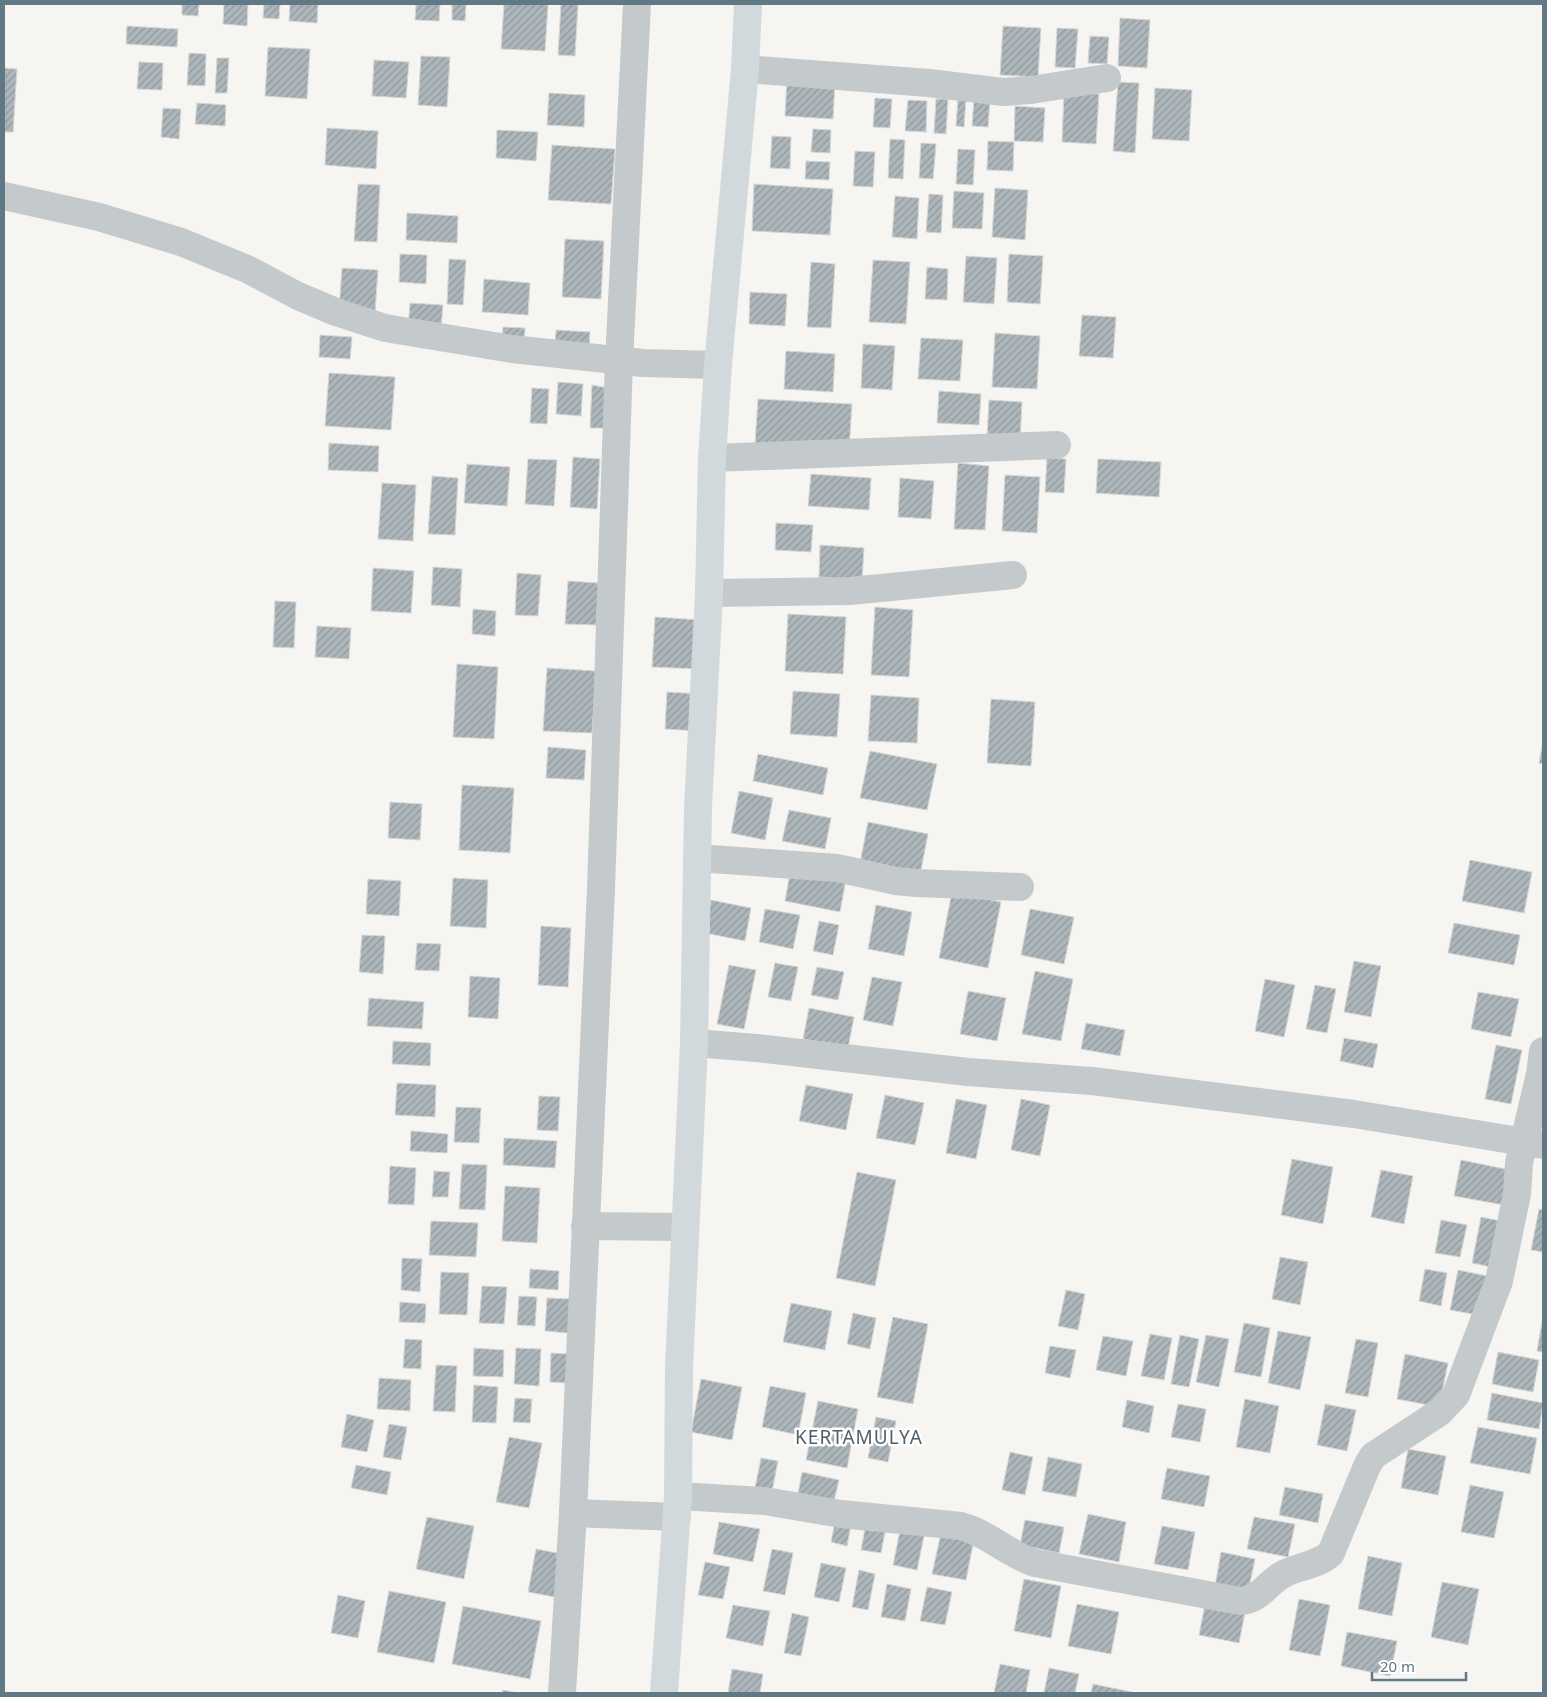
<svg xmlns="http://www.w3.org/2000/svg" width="1547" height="1697" font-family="'Noto Sans',sans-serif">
<defs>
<pattern id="building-hatch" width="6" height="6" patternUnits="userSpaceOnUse" patternTransform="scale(1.25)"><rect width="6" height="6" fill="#adb7bb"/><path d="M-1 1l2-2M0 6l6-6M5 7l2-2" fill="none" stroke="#909a9e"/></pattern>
</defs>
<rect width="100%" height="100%" fill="#f6f5f1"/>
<!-- building -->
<g fill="url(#building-hatch)" stroke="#d7d6d4">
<polygon points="182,4 199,4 198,16 182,15"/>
<polygon points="224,4 248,4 247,26 223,24"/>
<polygon points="264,4 280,4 279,19 263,18"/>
<polygon points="290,4 318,4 317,23 289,21"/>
<polygon points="416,4 440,4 439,21 415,20"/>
<polygon points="452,4 466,4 465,21 452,20"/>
<polygon points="504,4 548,4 545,51 501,49"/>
<polygon points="561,4 578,4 575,56 558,55"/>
<polygon points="1120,18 1150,20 1147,68 1118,66"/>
<polygon points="127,26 178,29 177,47 126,44"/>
<polygon points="1003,26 1041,28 1038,77 1000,75"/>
<polygon points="1057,28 1078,29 1075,68 1055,67"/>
<polygon points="1090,36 1109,37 1107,64 1088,63"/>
<polygon points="268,47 310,49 307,99 265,96"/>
<polygon points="189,53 206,54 205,86 187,85"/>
<polygon points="421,56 450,57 447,107 418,105"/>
<polygon points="217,58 229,58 227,93 215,93"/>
<polygon points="374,60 409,62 406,98 372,96"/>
<polygon points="139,62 163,63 162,90 137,89"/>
<polygon points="4,68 17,69 13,132 4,132"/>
<polygon points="787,78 835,82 833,119 785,116"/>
<polygon points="1118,82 1139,83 1135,153 1113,151"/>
<polygon points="1155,88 1192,90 1189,141 1152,139"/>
<polygon points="1064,92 1099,94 1096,144 1062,142"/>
<polygon points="549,93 585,95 584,127 547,125"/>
<polygon points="875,98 892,99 890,128 873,127"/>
<polygon points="958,98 966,98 964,127 956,126"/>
<polygon points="974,98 990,99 988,127 972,126"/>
<polygon points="936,99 948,99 946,134 934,133"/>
<polygon points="908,100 927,101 926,132 905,131"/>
<polygon points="197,103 226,105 225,126 195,124"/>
<polygon points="1015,106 1045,108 1043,142 1014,141"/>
<polygon points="163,108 181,109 179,139 161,137"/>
<polygon points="327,128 378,131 376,169 325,165"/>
<polygon points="813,129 831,130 830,153 811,152"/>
<polygon points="497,130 538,132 536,161 496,158"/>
<polygon points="772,136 791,137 790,169 770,168"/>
<polygon points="890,139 905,140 903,179 888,178"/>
<polygon points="988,141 1014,142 1013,171 987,170"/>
<polygon points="921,143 936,144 933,179 919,178"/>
<polygon points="552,145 615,149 611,204 548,200"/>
<polygon points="958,149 975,150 973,185 956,184"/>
<polygon points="855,151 875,152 873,187 853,186"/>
<polygon points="806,161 830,162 829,180 805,179"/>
<polygon points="358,184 380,185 377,242 354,241"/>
<polygon points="754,184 833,189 830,235 752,231"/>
<polygon points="995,188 1028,190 1025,240 992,237"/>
<polygon points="954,191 984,193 982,229 952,228"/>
<polygon points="929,194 943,195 941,233 926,232"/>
<polygon points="895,196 919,198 917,239 892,237"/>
<polygon points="407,213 458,216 457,243 406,240"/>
<polygon points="565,239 604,241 601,299 562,297"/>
<polygon points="400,254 427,255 426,284 399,282"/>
<polygon points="1009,254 1043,256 1040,304 1007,302"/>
<polygon points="966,256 997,258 994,304 963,302"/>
<polygon points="449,259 466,260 463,305 447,304"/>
<polygon points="873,260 910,262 906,324 869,322"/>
<polygon points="811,262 835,264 831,328 807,327"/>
<polygon points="927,267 948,269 947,300 925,299"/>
<polygon points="342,268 378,270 375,312 339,310"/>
<polygon points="484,279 530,283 528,315 482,312"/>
<polygon points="750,292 787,294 785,326 749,324"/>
<polygon points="410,303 443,305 441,329 408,327"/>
<polygon points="1082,315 1116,317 1113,358 1079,356"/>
<polygon points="503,327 525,328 524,345 502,343"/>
<polygon points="556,330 590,332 589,347 555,345"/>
<polygon points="995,333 1040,336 1037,389 992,387"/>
<polygon points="320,335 352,337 350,359 319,357"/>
<polygon points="921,338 963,340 960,381 918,379"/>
<polygon points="863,344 895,346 892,390 861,388"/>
<polygon points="786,351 835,354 833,392 784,389"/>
<polygon points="329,373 395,377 391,430 325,426"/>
<polygon points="558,382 583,384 581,416 556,414"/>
<polygon points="592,385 608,388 607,428 590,428"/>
<polygon points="532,388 549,389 547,424 530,423"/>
<polygon points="939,391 981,394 979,425 937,423"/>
<polygon points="758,399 852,404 849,450 755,444"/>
<polygon points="989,400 1022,402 1020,440 987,438"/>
<polygon points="329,443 379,446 378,472 328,470"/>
<polygon points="573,457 600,459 597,509 570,507"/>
<polygon points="1047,458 1066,459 1064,493 1045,492"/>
<polygon points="528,459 557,460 554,506 525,504"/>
<polygon points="1098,459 1161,462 1159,497 1096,493"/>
<polygon points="958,463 989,466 985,530 954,529"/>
<polygon points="467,464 510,467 507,506 464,503"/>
<polygon points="811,474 871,478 869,510 808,506"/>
<polygon points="1005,475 1040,477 1037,533 1002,531"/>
<polygon points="432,476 458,478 455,535 428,534"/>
<polygon points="900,478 934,481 931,519 898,517"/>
<polygon points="382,483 416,485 413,541 378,539"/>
<polygon points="776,523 813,525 811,552 775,550"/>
<polygon points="820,545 864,548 862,580 819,577"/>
<polygon points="433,567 462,569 460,607 431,605"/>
<polygon points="373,568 414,571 411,613 371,611"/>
<polygon points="517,573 541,575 538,616 515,615"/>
<polygon points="568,581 599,583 596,625 565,624"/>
<polygon points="275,601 296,602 294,648 273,647"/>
<polygon points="875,607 913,610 909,677 871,675"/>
<polygon points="473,609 496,611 495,636 472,634"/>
<polygon points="788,614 846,617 843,674 785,671"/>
<polygon points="655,617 701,620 698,669 652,667"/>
<polygon points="317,626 351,628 349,659 315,657"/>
<polygon points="457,664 498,667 494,739 453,737"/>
<polygon points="547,668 596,671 592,733 543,731"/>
<polygon points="793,691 840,694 837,737 790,734"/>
<polygon points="667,692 701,694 698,731 665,729"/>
<polygon points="871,695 919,698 917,743 868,741"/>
<polygon points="991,699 1035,702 1031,766 987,763"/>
<polygon points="1543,741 1543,764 1539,763"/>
<polygon points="548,747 586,750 584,780 546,778"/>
<polygon points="870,751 937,764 927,810 860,798"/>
<polygon points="758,754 828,768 823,795 753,781"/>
<polygon points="462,785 514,788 510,853 459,850"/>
<polygon points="739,791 773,798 765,840 731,833"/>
<polygon points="390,802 422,804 420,840 388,838"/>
<polygon points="789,810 831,818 825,849 782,841"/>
<polygon points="868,822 928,834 919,880 859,868"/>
<polygon points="1470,860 1532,872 1524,913 1462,901"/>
<polygon points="791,868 846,879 840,912 785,901"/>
<polygon points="453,878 488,880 486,928 450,926"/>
<polygon points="368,879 401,881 399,916 366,914"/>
<polygon points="952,892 1001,902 988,968 939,958"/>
<polygon points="711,900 751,908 745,941 705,933"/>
<polygon points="876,905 912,912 904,956 868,949"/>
<polygon points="765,909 800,915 793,949 759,942"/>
<polygon points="1030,909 1074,917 1064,964 1021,955"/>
<polygon points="819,921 839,925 833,955 813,951"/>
<polygon points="1454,923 1520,935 1514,965 1448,953"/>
<polygon points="541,926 571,928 568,987 538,985"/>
<polygon points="362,935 385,936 383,974 359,972"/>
<polygon points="417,943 441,944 439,971 415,970"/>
<polygon points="1354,961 1381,966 1371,1017 1344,1012"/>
<polygon points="775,963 798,967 791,1001 768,997"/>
<polygon points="729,965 756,970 744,1029 717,1024"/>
<polygon points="817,967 844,972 838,1000 811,995"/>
<polygon points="1035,971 1073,979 1061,1041 1022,1034"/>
<polygon points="470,976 500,978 498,1019 468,1017"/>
<polygon points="872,977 902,982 893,1026 863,1020"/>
<polygon points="1265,979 1295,985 1284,1037 1255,1031"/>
<polygon points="1315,985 1336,989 1327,1033 1306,1029"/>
<polygon points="968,991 1006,998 997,1041 960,1034"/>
<polygon points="1478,992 1519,999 1511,1037 1471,1029"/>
<polygon points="369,998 424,1002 422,1029 367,1026"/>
<polygon points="809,1008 854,1017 848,1048 803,1039"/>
<polygon points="1086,1023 1125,1030 1120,1056 1081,1049"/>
<polygon points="1344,1038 1378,1044 1373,1068 1340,1061"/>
<polygon points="393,1041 431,1043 430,1066 392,1064"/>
<polygon points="1496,1045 1522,1050 1511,1104 1485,1099"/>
<polygon points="397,1083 436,1085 435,1117 395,1115"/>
<polygon points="806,1085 853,1094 846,1130 799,1121"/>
<polygon points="885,1095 924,1103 915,1145 876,1138"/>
<polygon points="539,1096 560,1097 558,1131 537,1130"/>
<polygon points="956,1099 987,1105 976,1159 946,1153"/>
<polygon points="1021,1099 1050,1105 1040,1156 1011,1150"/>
<polygon points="456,1107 481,1108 479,1143 454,1142"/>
<polygon points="411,1131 448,1134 447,1153 410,1151"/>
<polygon points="504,1138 557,1141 555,1168 503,1165"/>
<polygon points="1292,1159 1333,1167 1323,1224 1281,1215"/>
<polygon points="1461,1160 1510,1170 1504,1205 1454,1196"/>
<polygon points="462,1164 487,1165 485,1210 459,1209"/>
<polygon points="390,1166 416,1168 414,1205 388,1204"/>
<polygon points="1381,1170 1413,1176 1404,1224 1371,1217"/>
<polygon points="434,1171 450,1172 448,1197 432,1197"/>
<polygon points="857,1172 896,1180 875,1286 836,1278"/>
<polygon points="505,1186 540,1188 537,1243 502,1241"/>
<polygon points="1539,1209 1543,1210 1543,1252 1531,1250"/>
<polygon points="1481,1217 1506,1222 1496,1268 1472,1263"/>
<polygon points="1441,1220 1467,1225 1460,1257 1435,1253"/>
<polygon points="431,1221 478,1223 476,1257 429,1255"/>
<polygon points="1280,1257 1308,1262 1300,1305 1272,1299"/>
<polygon points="402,1258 422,1259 420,1292 401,1290"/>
<polygon points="530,1269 559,1271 558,1290 529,1288"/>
<polygon points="1425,1269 1447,1273 1441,1306 1419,1301"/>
<polygon points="1458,1270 1492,1277 1484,1316 1450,1310"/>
<polygon points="441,1272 469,1273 467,1315 439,1314"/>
<polygon points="482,1286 507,1287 504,1324 479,1323"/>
<polygon points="1066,1290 1085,1294 1078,1330 1058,1326"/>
<polygon points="519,1296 537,1297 535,1326 517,1325"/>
<polygon points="547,1298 570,1299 568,1333 545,1331"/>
<polygon points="400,1302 426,1304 425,1323 399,1322"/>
<polygon points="791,1303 832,1311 825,1350 783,1342"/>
<polygon points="853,1313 876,1318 870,1349 847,1344"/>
<polygon points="893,1317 928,1324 913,1404 877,1397"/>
<polygon points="1543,1317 1543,1352 1537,1351"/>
<polygon points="1244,1323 1270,1328 1261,1377 1234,1372"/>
<polygon points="1278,1331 1311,1337 1300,1390 1268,1383"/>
<polygon points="1150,1334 1172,1338 1164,1380 1141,1376"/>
<polygon points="1180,1335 1199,1339 1189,1387 1171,1384"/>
<polygon points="1206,1335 1229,1339 1219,1387 1196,1382"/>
<polygon points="1103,1336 1133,1341 1126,1376 1096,1370"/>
<polygon points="405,1339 422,1340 421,1369 403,1368"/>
<polygon points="1356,1339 1378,1343 1368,1397 1345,1393"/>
<polygon points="1050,1346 1076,1350 1070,1378 1045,1373"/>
<polygon points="474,1348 504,1350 503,1377 473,1376"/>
<polygon points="516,1348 541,1349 539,1386 514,1384"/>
<polygon points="1498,1352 1539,1360 1533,1392 1492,1384"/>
<polygon points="551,1353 569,1354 567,1383 550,1382"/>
<polygon points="1405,1354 1448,1363 1439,1407 1397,1399"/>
<polygon points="436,1365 457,1366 455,1412 433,1411"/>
<polygon points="379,1378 411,1380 410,1411 377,1409"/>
<polygon points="701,1379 742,1387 732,1440 691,1432"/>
<polygon points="474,1385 498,1387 496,1423 472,1422"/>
<polygon points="770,1386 806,1393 798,1435 762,1427"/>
<polygon points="1492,1393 1543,1403 1539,1429 1487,1420"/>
<polygon points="515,1398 532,1399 530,1423 513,1422"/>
<polygon points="1245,1399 1279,1406 1270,1453 1236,1447"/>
<polygon points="1127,1400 1154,1406 1149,1433 1122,1427"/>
<polygon points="818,1401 858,1409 847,1468 806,1460"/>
<polygon points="1178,1404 1206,1409 1200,1442 1171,1437"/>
<polygon points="1325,1404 1356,1410 1347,1451 1317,1445"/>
<polygon points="347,1414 374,1420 367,1452 341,1447"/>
<polygon points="876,1417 896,1421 888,1462 868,1458"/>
<polygon points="389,1424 407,1427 401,1460 383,1457"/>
<polygon points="1478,1427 1537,1438 1530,1474 1470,1463"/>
<polygon points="509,1437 542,1443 529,1508 496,1502"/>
<polygon points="1408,1449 1446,1456 1438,1495 1401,1488"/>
<polygon points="1010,1452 1033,1457 1025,1495 1002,1490"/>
<polygon points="1048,1457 1082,1464 1076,1497 1042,1491"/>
<polygon points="761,1458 778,1461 772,1491 755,1488"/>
<polygon points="356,1465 391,1472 387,1495 351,1488"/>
<polygon points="1167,1468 1210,1476 1204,1507 1161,1499"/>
<polygon points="802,1472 839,1480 834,1501 798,1494"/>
<polygon points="1470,1485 1504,1492 1494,1538 1461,1532"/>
<polygon points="1285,1487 1323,1494 1318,1523 1279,1515"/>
<polygon points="1088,1514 1126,1522 1119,1562 1079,1554"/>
<polygon points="427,1517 474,1526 464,1579 416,1569"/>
<polygon points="1254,1517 1295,1524 1288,1557 1247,1549"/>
<polygon points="1025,1520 1064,1527 1059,1553 1020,1545"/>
<polygon points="719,1522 760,1529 753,1562 713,1554"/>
<polygon points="835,1522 851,1525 847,1546 831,1542"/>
<polygon points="866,1523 886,1527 881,1553 861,1550"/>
<polygon points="901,1526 925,1531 917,1570 893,1565"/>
<polygon points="1162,1526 1195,1532 1188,1570 1154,1564"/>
<polygon points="941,1533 974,1539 966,1580 932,1574"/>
<polygon points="536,1549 568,1555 560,1598 528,1592"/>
<polygon points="772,1549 793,1553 785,1595 763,1591"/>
<polygon points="1221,1552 1255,1559 1247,1598 1214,1592"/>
<polygon points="1368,1556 1402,1563 1392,1616 1358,1609"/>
<polygon points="705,1562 730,1567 723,1599 698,1595"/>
<polygon points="821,1563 846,1568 839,1602 814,1597"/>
<polygon points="859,1570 875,1574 868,1610 852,1607"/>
<polygon points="1024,1579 1061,1586 1051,1638 1014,1631"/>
<polygon points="1442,1582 1479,1589 1468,1645 1431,1637"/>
<polygon points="887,1584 911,1589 905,1621 881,1617"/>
<polygon points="927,1587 952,1592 945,1625 920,1621"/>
<polygon points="389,1591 446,1602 434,1663 377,1652"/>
<polygon points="338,1595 365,1601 358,1638 331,1633"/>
<polygon points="1299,1599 1330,1605 1320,1656 1289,1650"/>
<polygon points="1077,1604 1119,1612 1111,1654 1068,1646"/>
<polygon points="733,1605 770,1611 763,1646 726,1638"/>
<polygon points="1205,1605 1245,1612 1239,1643 1199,1635"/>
<polygon points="463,1606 541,1621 530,1679 452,1664"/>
<polygon points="792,1613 809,1617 801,1656 784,1653"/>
<polygon points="1347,1632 1397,1641 1390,1676 1341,1666"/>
<polygon points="1000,1664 1030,1670 1026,1693 994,1693"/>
<polygon points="1049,1668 1079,1674 1075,1693 1044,1693"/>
<polygon points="732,1669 763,1674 760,1693 728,1693"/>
<polygon points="1093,1684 1132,1692 1132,1693 1091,1693"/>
<polygon points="503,1690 518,1693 502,1693"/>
</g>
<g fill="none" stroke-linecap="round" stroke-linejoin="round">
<!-- minor -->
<g stroke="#c4c9cb" stroke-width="28">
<polyline points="745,69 929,83 1003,92 1031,90 1107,78"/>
<polyline points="4,196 99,217 181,242 247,269 298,296 336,312 385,328 512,349 643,363 718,365"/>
<polyline points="712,458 1057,445"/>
<polyline points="709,593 850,591 1013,575"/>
<polyline points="697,858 837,868 896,881 916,883 1020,887"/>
<polyline points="694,1043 756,1048 968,1072 1092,1081 1354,1114 1543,1145"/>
<polyline points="585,1226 684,1227"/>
<path d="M678,1496L765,1501L841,1514L961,1526C988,1533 1009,1555 1035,1563L1240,1601C1260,1600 1266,1584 1282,1575C1297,1566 1318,1566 1331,1553L1367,1466L1373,1456L1440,1412L1456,1395L1499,1281L1517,1194L1519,1163L1540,1074L1543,1051"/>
<polyline points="573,1513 677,1517"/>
<polyline points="562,1693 573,1513 601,889 619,361 637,4"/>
</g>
<!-- major -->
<polyline stroke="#d2d9dd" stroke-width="28" points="664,1693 678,1496 679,1368 694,1043 698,808 709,593 712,458 718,365 745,69 748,4"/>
</g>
<g text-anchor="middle" stroke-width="5" stroke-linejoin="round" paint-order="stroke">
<!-- quarter labels -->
<g font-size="19" letter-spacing="1" fill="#506069" stroke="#fff">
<text x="859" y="1444">KERTAMULYA</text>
</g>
</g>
<!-- border -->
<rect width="1547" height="1697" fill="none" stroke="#617885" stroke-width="10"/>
<!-- scale -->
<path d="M1372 1672v8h94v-8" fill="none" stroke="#617885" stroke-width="2.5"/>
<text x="1380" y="1672" font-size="15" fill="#617885" stroke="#ffffff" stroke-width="4" paint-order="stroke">20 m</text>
</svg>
